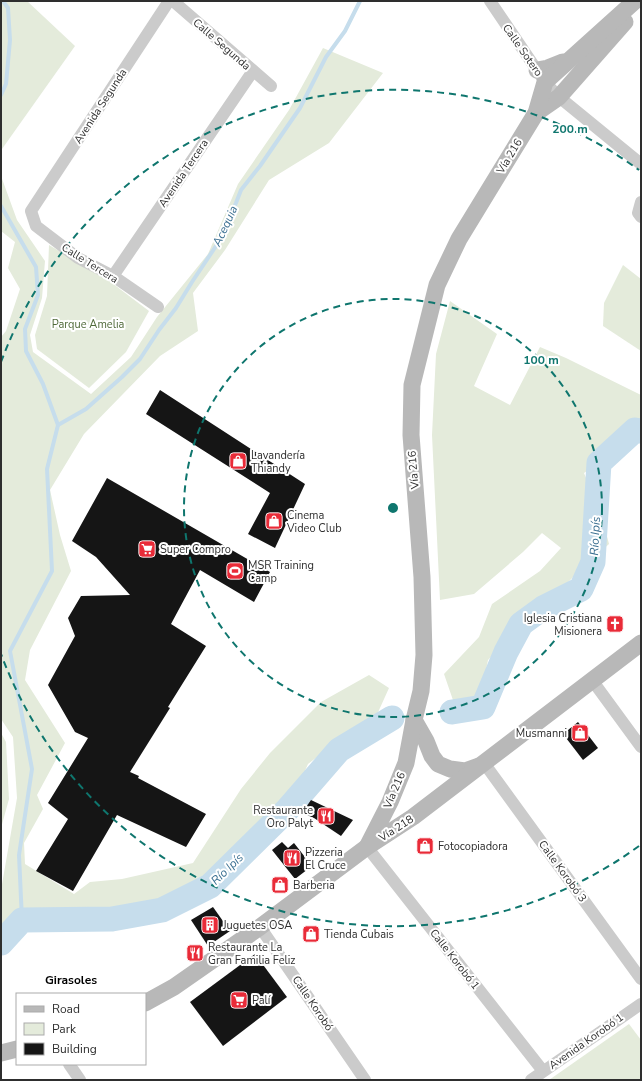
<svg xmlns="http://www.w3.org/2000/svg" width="642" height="1081" font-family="'Nunito Sans',sans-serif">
<rect width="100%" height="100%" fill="#fff"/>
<!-- green -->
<g fill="#e4ebdb">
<polygon points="1,1 27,1 75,46 2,149 1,159"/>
<polygon points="323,48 383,73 329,143 269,180 225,250 193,293 198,331 160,356 84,434 50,490 60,535 71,571 30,650 25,680 65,743 37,795 43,809 24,843 25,864 74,894 90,882 122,879 193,863 241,789 270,753 321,702 369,675 389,688 375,719 347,734 308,764 287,810 210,886 162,910 112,919 67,915 21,929 1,953 1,890 17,798 13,737 1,719 1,337 6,331 20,289 8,268 15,242 1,231 1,176 17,220 45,261 42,298 30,335 33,352 91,394 131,357 157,317 208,254 238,184 289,110"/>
<polygon points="49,245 108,280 149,311 126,352 89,388 37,349 35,335 47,296"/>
<polygon points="623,265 641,279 641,351 603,326 604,303"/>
<polygon points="450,301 497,334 474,386 510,405 540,347 566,358 641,395 641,442 627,444 584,473 602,517 609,544 578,572 543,608 521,625 488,660 480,700 454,703 444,674 479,637 492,604 540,571 561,548 542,533 523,552 474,594 440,600 432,435 436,354"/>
<polygon points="1,733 6,742 9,799 1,828"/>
<polygon points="629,1024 641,1040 641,1080 549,1080"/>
</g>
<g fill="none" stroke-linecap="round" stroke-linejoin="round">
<!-- stream -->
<g stroke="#c6ddec" stroke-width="4">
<polyline points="1,95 6,84 10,40 8,8 3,1"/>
<polyline points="1,206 36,267 38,295 25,329 26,351 43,384 58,425 47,469 52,571 10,651 32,769 19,855 22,920"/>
<polyline points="58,425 86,409 122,377 140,359 159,330 176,308 192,282 218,243 224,228 236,203 241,190 260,166 300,108 326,57 345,31 360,1"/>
</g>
<!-- river -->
<g stroke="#c6ddec" stroke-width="25">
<polyline points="452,712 483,707 506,652 521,624 543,608 581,589 593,562 599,463 635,430 641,431"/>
<polyline points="1,943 22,920 112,919 162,910 210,886 287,810 339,750 392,718"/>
</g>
</g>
<!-- building -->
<g fill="#151515">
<polygon points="160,390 305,484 275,548 248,534 270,493 146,414"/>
<polygon points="107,478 270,572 254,602 200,570 171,624 206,646 168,707 170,708 130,772 139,776 138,778 206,814 186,847 117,815 73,891 36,871 68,819 48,803 88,738 75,732 48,685 75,636 68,618 81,596 130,595 96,557 72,541"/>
<polygon points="578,722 598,748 583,760 563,734"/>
<polygon points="311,800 353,820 341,836 314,818 302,813"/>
<polygon points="282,842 288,848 294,843 312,866 295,879 272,850"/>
<polygon points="213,907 230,931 208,946 191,920"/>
<polygon points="255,954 287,997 223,1046 190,1002"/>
</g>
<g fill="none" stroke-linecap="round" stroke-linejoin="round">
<!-- minor -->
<g stroke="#cbcbcb" stroke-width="12">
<polyline points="173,1 271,86"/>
<polyline points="490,1 545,82 559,97 641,164"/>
<polyline points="641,202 638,213 641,217"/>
<polyline points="113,276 253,71"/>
<polyline points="158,307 113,276 78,258 36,226 31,211 169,1"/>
<polyline points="592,680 641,747"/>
<polyline points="484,763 641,979"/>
<polyline points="367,847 543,1071"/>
<polyline points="260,927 365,1080"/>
<polyline points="69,1064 80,1080"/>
<polyline points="531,1080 641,1004"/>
</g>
<!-- secondary -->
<g stroke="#b8b8b8" stroke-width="17">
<polyline points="537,70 548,68 563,62"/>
<polyline points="536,113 559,97 625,22"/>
<polyline points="414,720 426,741 432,756 438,764 450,769 465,771 479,766"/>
<polyline points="367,847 390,802 406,763 414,720 421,691 424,655 422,577 411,435 412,385 437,285 459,239 536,113 545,82 635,1"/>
<polyline points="145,1003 174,987 260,927 367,847 413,817 641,643"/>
<polyline points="1,1053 17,1049"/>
</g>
</g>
<!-- distance rings -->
<g fill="none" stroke="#0f766e" stroke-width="2" stroke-dasharray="7 5">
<circle cx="393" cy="508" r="209"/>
<path d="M639 846A418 418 0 0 1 1 654M1 362A418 418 0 0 1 639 170"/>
</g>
<!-- icons -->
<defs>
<symbol id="shop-square" viewBox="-11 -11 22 22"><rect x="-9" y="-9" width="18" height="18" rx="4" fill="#e92b38" stroke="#fff"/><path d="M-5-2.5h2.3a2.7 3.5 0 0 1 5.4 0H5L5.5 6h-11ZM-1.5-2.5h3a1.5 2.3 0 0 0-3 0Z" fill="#fff"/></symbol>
<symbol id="supermarket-square" viewBox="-11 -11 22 22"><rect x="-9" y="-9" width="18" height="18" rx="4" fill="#e92b38" stroke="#fff"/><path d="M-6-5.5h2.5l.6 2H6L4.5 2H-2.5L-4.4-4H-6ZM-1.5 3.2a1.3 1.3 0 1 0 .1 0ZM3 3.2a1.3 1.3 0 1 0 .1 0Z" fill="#fff"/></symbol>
<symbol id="stadium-square" viewBox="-11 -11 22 22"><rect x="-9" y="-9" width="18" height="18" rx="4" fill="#e92b38" stroke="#fff"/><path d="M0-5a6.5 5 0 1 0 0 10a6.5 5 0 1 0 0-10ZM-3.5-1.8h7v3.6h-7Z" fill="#fff"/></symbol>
<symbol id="church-square" viewBox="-11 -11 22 22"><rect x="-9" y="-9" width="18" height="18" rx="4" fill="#e92b38" stroke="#fff"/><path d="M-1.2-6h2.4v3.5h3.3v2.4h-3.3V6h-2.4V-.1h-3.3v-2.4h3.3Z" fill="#fff"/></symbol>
<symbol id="restaurant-square" viewBox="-11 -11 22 22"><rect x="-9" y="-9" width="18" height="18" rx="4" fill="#e92b38" stroke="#fff"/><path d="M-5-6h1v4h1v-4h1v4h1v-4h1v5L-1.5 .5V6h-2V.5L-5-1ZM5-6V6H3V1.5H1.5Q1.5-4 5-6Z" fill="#fff"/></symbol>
<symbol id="building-square" viewBox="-11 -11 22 22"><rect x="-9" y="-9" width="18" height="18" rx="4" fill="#e92b38" stroke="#fff"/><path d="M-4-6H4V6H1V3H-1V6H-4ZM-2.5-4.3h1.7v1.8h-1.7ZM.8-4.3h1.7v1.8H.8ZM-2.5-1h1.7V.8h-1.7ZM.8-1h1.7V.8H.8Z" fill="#fff"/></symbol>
</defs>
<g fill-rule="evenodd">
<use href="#shop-square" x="228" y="451" width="20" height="20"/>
<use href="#shop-square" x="264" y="511" width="20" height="20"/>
<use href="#supermarket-square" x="137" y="539" width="20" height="20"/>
<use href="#stadium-square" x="225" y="561" width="20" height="20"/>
<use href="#church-square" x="605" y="614" width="20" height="20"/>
<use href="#shop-square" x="570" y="723" width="20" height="20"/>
<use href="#restaurant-square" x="316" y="806" width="20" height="20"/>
<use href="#shop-square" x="415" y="836" width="20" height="20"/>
<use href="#restaurant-square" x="282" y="848" width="20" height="20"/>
<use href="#shop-square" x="270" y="875" width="20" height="20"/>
<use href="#building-square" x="200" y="915" width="20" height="20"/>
<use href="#shop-square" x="301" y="924" width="20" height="20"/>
<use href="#restaurant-square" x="185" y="943" width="20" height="20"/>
<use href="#supermarket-square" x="229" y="990" width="20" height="20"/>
</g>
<g text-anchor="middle" stroke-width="4" stroke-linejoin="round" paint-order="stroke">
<!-- street labels -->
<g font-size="11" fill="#2e2e2e" stroke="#fff">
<text transform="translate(222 44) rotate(41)" y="4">Calle Segunda</text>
<text transform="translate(523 50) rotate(55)" y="4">Calle Sotero</text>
<text transform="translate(100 106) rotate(-57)" y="4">Avenida Segunda</text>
<text transform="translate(509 156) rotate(-59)" y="4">Vía 216</text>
<text transform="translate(183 173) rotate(-56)" y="4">Avenida Tercera</text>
<text transform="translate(90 263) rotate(32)" y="4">Calle Tercera</text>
<text transform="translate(413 470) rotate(-95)" y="4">Vía 216</text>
<text transform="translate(394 790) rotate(-67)" y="4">Vía 216</text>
<text transform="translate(396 828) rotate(-33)" y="4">Vía 218</text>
<text transform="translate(563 871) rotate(54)" y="4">Calle Korobó 3</text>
<text transform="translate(455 959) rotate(52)" y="4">Calle Korobó 1</text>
<text transform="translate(313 1003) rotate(56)" y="4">Calle Korobó</text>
<text transform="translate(586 1041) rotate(-35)" y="4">Avenida Korobó 1</text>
</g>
<!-- park labels -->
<g font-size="11" fill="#506a3a" stroke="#fff">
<text x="88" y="328">Parque Amelia</text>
</g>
<!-- poi labels -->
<g font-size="11" fill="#2e2e2e" stroke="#fff" text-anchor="start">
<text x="251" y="459">Lavandería<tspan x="251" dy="13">Thiandy</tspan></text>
<text x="287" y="519">Cinema<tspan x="287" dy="13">Video Club</tspan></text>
<text x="160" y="553">Super Compro</text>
<text x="248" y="569">MSR Training<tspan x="248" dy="13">Camp</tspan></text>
<text x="602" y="622" text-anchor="end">Iglesia Cristiana<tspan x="602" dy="13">Misionera</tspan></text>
<text x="567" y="737" text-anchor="end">Musmanni</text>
<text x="313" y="814" text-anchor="end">Restaurante<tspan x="313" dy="13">Oro Palyt</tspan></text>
<text x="438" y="850">Fotocopiadora</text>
<text x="305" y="856">Pizzeria<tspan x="305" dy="13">El Cruce</tspan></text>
<text x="293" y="889">Barberia</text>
<text x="223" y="929">Juguetes OSA</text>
<text x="324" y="938">Tienda Cubais</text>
<text x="208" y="951">Restaurante La<tspan x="208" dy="13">Gran Familia Feliz</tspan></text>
<text x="252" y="1004">Palí</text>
</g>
<!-- water labels -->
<g font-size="12" font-style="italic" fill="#3a6f91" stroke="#fff">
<text transform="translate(225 226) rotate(-65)" y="4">Acequia</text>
<text transform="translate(595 536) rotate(-87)" y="4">Río Ipís</text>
<text transform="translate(227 869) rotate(-44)" y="4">Río Ipís</text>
</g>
<!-- neighbourhood labels -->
<g font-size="12" font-weight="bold" fill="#000" stroke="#fff">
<text x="71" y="984">Girasoles</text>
</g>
</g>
<circle cx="393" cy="508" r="6" fill="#0f766e" stroke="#fff" stroke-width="2"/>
<g font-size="12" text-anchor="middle" font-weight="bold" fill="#0f766e" stroke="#fff" stroke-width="4" stroke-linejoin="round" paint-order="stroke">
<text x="570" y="133">200 m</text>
<text x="541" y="364">100 m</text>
</g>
<!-- border -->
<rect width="642" height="1081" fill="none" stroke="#2e2e2e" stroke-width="4"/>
<!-- legend -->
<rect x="16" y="993" width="130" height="72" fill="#ffffff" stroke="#ababab"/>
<rect x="24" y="1006" width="20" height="6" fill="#b8b8b8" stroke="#ababab"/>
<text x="52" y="1013" font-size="12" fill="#2e2e2e">Road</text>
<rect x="24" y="1023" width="20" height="12" fill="#e4ebdb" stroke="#ababab"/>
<text x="52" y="1033" font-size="12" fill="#2e2e2e">Park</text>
<rect x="24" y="1043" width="20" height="12" fill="#151515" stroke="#ababab"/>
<text x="52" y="1053" font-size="12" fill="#2e2e2e">Building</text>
</svg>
